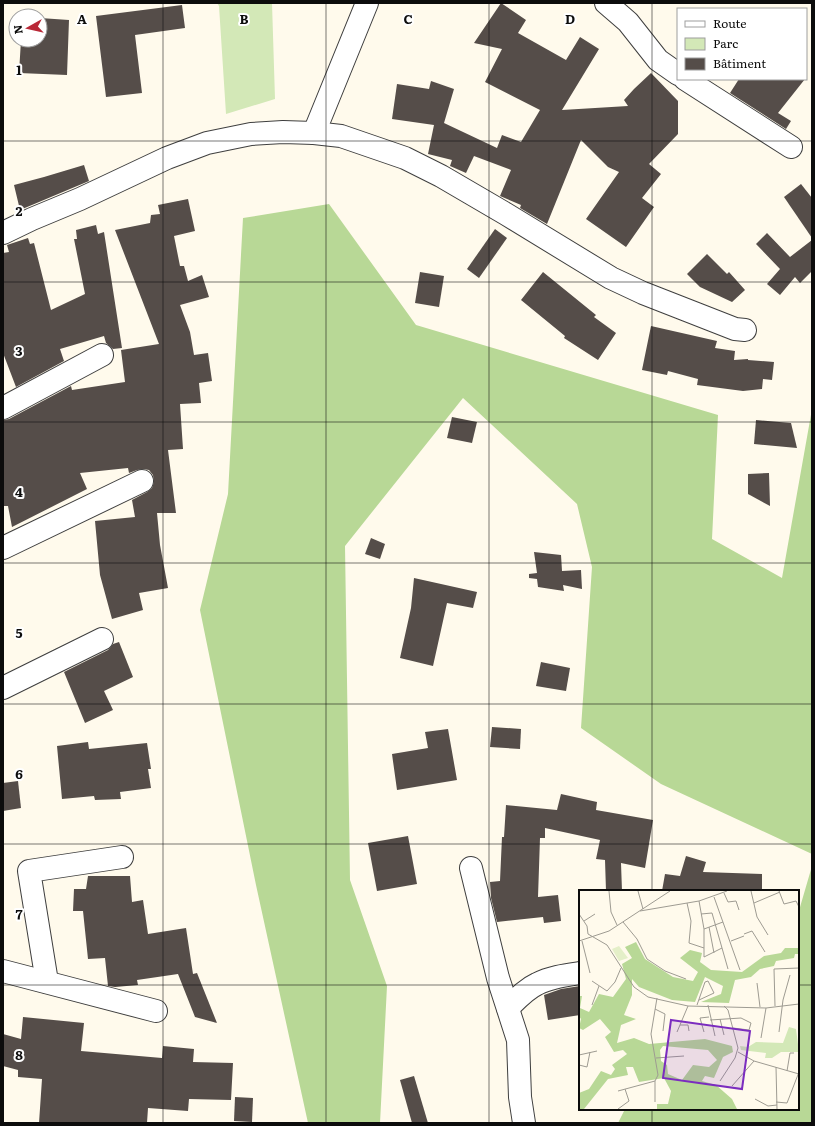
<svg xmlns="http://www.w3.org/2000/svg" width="815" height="1126" font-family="Literata,serif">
<rect width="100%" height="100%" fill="#fffaec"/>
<!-- green -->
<polygon fill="#d3e8b7" points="217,3 272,3 275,99 226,114 219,6"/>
<!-- forest -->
<g fill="#b8d896">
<polygon points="329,204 416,325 718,415 712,539 782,578 812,409 812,854 661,784 581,728 592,567 577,504 463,398 345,546 350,880 387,986 380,1123 308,1123 256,885 200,610 228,494 243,218"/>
<polygon points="812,866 812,1123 618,1123 625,1109 798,1109 798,914"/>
</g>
<!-- building -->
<g fill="#554d49">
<polygon points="501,3 526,20 518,33 566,60 580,37 599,49 562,110 628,106 624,100 634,89 651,73 678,101 678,134 649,164 661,174 642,198 654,207 626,247 586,219 619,172 608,167 581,140 547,224 520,208 521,205 500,196 511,170 474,156 466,173 450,166 452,160 428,154 434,125 392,119 397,84 429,89 431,81 454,89 444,123 497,148 502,135 521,142 540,110 485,82 502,49 474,43"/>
<polygon points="182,5 185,28 135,35 142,93 106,97 96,16"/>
<polygon points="40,18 69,20 67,75 19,73 21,40 40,40"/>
<polygon points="739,79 805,79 778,113 791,121 786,129 730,93"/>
<polygon points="84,165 89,181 20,210 14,185 44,177"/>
<polygon points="801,184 812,198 812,238 784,197"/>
<polygon points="188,199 195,231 174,236 180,266 184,266 188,281 202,275 209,297 180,305 190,332 194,355 208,353 212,381 199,383 201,403 180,404 183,449 168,450 176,513 157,513 160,545 168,588 139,593 143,610 112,619 100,575 95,521 135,517 132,500 147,492 152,488 154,482 153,475 149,470 143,469 137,470 129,473 128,468 80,473 87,489 12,527 8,506 3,506 3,420 9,419 71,386 72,390 125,382 121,350 159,344 115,230 150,223 151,215 160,214 158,205"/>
<polygon points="96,225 98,234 104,232 122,348 113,349 106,343 104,336 60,349 64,361 16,387 3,353 3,253 9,252 7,245 28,238 30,244 34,243 51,310 85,294 74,239 77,239 76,230"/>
<polygon points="495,229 507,238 479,278 467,269"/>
<polygon points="767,233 790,257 812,240 812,271 800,283 795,277 780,295 767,284 780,269 756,244"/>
<polygon points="707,254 727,274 729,272 745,290 732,302 700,287 687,274"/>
<polygon points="420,272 444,276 439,307 415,303"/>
<polygon points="543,272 596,315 594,317 616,333 598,360 564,338 565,336 521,300"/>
<polygon points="651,326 717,341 715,348 735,351 734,360 748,359 748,360 774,362 772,380 763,379 762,389 743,391 697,385 698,379 668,371 667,375 642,370"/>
<polygon points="452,417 477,422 472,443 447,438"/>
<polygon points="756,420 791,423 797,448 754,444"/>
<polygon points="769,473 770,506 748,494 748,474"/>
<polygon points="371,538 385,544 380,559 365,554"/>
<polygon points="534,552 561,555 562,571 581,570 582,589 563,585 564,591 538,587 537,579 529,578 529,574 537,573"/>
<polygon points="414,578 477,592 473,608 447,603 433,666 400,658 411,608"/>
<polygon points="119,642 133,677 104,691 113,710 85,723 64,672 108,650 113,644"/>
<polygon points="541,662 570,668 566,691 536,686"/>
<polygon points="492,727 521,729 520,749 490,747"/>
<polygon points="448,729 457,780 397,790 392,754 428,748 425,732"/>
<polygon points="88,742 89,749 147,743 151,769 148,769 151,788 120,792 121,799 95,800 94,796 62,799 57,746"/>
<polygon points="18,781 21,808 3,811 3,783"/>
<polygon points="561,794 597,802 596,810 653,820 645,868 621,863 622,891 606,891 605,860 596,859 600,840 545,828 545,838 540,838 538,897 558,895 561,921 544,923 543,917 497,922 491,898 490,882 500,881 502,837 504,837 506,805 557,810"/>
<polygon points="408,836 417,884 377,891 368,843"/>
<polygon points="686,856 706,862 703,872 762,874 762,891 662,891 665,874 680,876"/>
<polygon points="88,876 130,876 132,902 143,900 148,934 186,928 193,974 197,973 217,1023 195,1017 178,974 137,980 138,985 115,987 108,986 105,958 88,959 83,911 73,911 74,889 86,889"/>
<polygon points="580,986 580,1015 548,1020 544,995 561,989"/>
<polygon points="23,1017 84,1023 81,1051 162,1058 163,1046 194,1049 193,1062 233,1063 231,1100 189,1099 188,1111 148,1108 147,1123 39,1123 42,1079 18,1077 18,1070 3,1066 3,1034 21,1039"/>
<polygon points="414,1076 428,1123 412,1123 400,1080"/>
<polygon points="235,1097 253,1098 252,1122 234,1121"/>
</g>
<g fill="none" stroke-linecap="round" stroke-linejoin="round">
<defs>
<g id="street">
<polyline points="606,3 628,22 658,60 678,74"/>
<polyline points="685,79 791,147"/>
<polyline points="314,133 367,3"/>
<polyline points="3,233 32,219 80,199 167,158 207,143 251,134 283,132 314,133 341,136 405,158 441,176 506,214 611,278 643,293 735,329 745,330"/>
<polyline points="3,408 102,355"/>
<polyline points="3,548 142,481"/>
<polyline points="3,688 102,639"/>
<polyline points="471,868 498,978 518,1040 520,1097 524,1123"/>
<polyline points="3,971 156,1011"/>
<polyline points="47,982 29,871 122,857"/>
<path d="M508,1008C517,999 526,989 537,984C550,977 566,975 580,973"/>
</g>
</defs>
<!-- street casing -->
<use href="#street" stroke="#3f3f3f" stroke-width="24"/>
<!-- street -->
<use href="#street" stroke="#fff" stroke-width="22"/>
</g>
<!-- grid -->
<path fill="none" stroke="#0c0c0c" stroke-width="1" stroke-opacity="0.55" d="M163,3V1123M326,3V1123M489,3V1123M652,3V891M3,141H812M3,282H812M3,422H812M3,563H812M3,704H812M3,844H812M3,985H580M798,985H812M652,1109V1123"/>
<!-- overview -->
<g transform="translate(579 890)">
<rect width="220" height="220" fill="#fffaec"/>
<path d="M210,137L217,139L220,162H202L193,168H186L187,163L162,160L161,156L169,157L177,152L204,153Z" fill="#d3e8b7"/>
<path d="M57,52L66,69L94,87L114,91L119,82L101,68L111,60L123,63L121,72L132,80L163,82L185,66L202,63L206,58H220V64H216L215,68L197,71L195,76L181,79L172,87L156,90L150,113L122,112L142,104L144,96L126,87L116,112L93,110L60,97L53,89V105L45,125L57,129L42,135L38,153L55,148L70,154L126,149L153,156L154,162L144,167L135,188L126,186L123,191L137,195L153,209L158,219H78V214H89L92,201L85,188L60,192L54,177H47L49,185L29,189L5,219H0V203L10,199L22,181L32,185L36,179L33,175L48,164L44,160L35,162L26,147L32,142L21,129L4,140L0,138L2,129L0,126V106H3L1,118L10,122L20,104L34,107L47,89L43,74L53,68L46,57ZM84,156L129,160L138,170L130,177L114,175L103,190L89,184L88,175L82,171L81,160Z" fill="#b8d896" fill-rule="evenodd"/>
<path d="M40,56L49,68L40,71L33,59Z" fill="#e4efc8"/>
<path fill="none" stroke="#9e9b92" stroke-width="1" d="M30,1L32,22L38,35M59,1L64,19M172,1L178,27L189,45M200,1L205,14L217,11L220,17M145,3L149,12L157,11L160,20M135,7L161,80M120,11L125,39V67L143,58M108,13L112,31L110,53L125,58M175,13L201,2M61,21L120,11L148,1M0,24L8,36L9,44L28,55L55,97L69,107L109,116L187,118L220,114M122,24L133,23L149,79M5,31L16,24M44,32L58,49L68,69L86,81L107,89M130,37L135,63M125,39L144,32M165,44L173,41L186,62M0,51L30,41L91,1M3,51L11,83M152,51L165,46M13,91L28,101L36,92L42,78M178,93L181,117M13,115L20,96M118,115L126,92L129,91L135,103L120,110M129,115L136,146M196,116L195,79L220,78M76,119L86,124L84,141M141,129L145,145M131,130L162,128L172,133L170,140L154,138M101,135H109L110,141M98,142L109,116M125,142L121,128L130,127M200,142L204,110L211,85M182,148L187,118M159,162L175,171L220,184M0,165L18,161M77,168L105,166M0,175L8,177L11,162M197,177L198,219M208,181L211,163H215M76,191V212M141,191L156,168L159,158L149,120L145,116M153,196L175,171M39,201L76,191L79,185L72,144L78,108M176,209L189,216L198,215M197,212L208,213L220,182M39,219L50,211L46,199"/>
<path fill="#7b2cbf" fill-opacity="0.15" stroke="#7b2cbf" stroke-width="2" d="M92,130L171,141L163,199L84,188Z"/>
<rect width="220" height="220" fill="none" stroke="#0c0c0c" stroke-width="2"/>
</g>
<g font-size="13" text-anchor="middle" font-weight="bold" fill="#0c0c0c" stroke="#fff" stroke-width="4" stroke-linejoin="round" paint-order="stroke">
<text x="82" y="24">A</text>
<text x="244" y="24">B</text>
<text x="408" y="24">C</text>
<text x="570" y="24">D</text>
<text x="19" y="75">1</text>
<text x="19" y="216">2</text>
<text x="19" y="356">3</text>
<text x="19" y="497">4</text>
<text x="19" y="638">5</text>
<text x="19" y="779">6</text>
<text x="19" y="919">7</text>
<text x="19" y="1060">8</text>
</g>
<!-- border -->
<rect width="815" height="1126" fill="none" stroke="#0c0c0c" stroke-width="8"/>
<!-- legend -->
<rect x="677" y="8" width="130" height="72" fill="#ffffff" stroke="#9e9e9e"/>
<rect x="685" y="21" width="20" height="6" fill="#ffffff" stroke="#9e9e9e"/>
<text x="713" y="28" font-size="12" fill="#0c0c0c">Route</text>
<rect x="685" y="38" width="20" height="12" fill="#d3e8b7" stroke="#9e9e9e"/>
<text x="713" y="48" font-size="12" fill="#0c0c0c">Parc</text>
<rect x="685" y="58" width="20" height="12" fill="#554d49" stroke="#9e9e9e"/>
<text x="713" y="68" font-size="12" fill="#0c0c0c">Bâtiment</text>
<!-- north arrow -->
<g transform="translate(28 28) rotate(262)"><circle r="19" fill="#ffffff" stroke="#9e9e9e"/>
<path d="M0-3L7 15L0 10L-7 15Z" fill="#b92837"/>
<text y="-6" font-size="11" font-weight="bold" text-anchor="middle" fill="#0c0c0c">N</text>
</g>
</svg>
